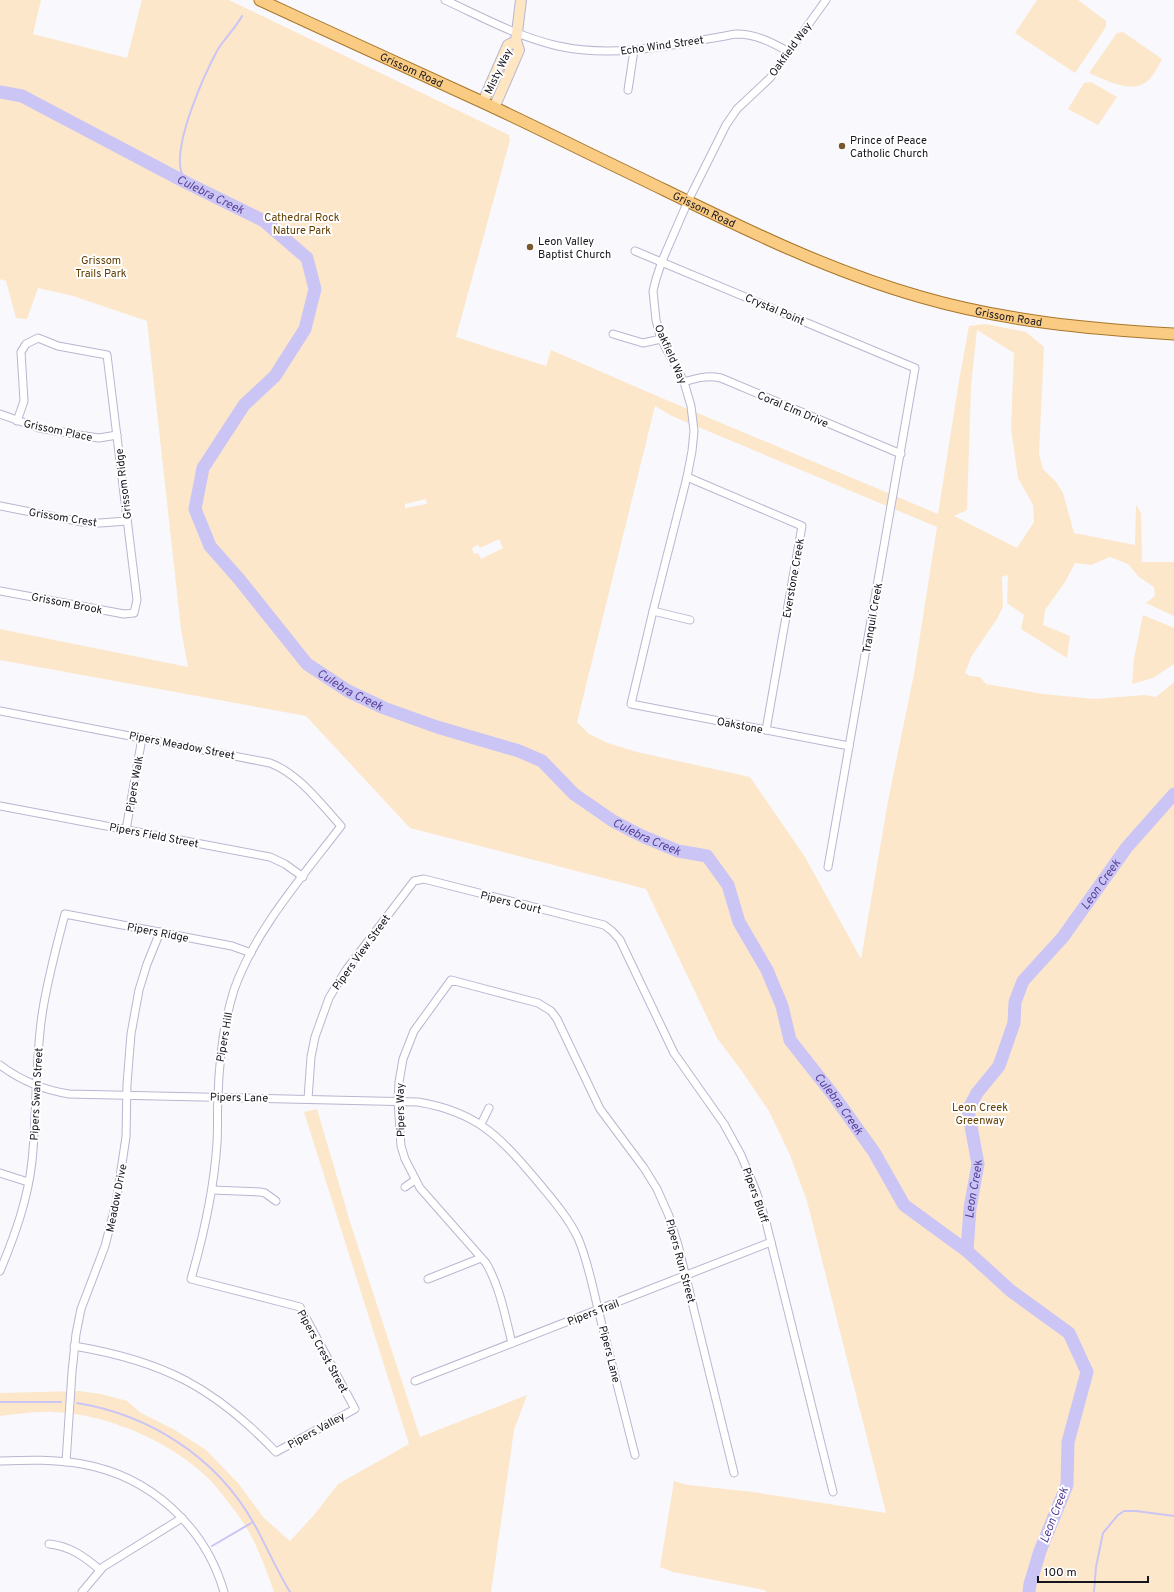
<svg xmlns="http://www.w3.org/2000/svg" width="1174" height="1592" font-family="Overpass,sans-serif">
<rect width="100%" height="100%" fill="#f8f8fd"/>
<!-- green -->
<g fill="#fde7cb" fill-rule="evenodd">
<path d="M0,0H41L33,34L127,58L142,0H229L509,135L510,140L456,337L546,366L551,350L657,396L938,514L959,381L969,326L986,324L1026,332L1044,347L1039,454L1043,469L1056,482L1063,493L1074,533L1135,545L1136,505L1141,513L1142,562H1174V616L1146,603L1155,596L1154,587L1139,577L1128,564L1110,557L1091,565L1075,563L1065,582L1045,610L1043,625L1070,636L1067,658L1021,629L1024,615L1007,603L1008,575L1002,577L1003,607L997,619L971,657L965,673L970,676L980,677L986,684L1043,694L1094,699L1145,695L1156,697L1174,682V1592H767L764,1590L673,1572L660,1567L674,1481L688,1485L753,1492L886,1513L807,1201L790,1155L769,1111L741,1070L717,1038L646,889L410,828L306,716L0,660V629L188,667L181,629L147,321L73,296L38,288L27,319L16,318L6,281L0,279ZM977,330L1014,353L1011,428L1018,478L1033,505L1034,522L1017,548L954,516L967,510L971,386ZM655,406L672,416L937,527L914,674L888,801L861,959L805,857L750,777L637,752L608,743L589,734L577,722ZM426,499L427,504L405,508V504ZM499,539L503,548L481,559L478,553L474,554L472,548L478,545L480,548Z"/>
<polygon points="1037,0 1078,0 1106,21 1106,27 1075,73 1015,33"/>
<path d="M1123,32L1162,59C1157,68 1152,80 1143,84C1128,92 1103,79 1089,73L1117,33Z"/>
<polygon points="1091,82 1117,97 1098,125 1068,109 1084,83"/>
<polygon points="1143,615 1174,628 1174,664 1153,678 1132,684 1134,658"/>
<path d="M317,1109L351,1225L420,1437L527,1395L514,1430L491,1592H274C265,1567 256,1540 240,1518C231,1505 220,1491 210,1480C172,1442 108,1414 54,1412C37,1411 18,1414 0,1416V1393L79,1391L101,1394L127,1401L141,1413L175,1430L206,1450L238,1483L264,1518L290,1541L314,1515L338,1484L409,1444L304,1112Z"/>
</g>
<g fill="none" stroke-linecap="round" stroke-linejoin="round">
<!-- stream -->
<g stroke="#cbc5f5" stroke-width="2">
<path d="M185,182C183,177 180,170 180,164C178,135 203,77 217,51C224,39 235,29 242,16"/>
<polyline points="0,1402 61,1402"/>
<path d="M77,1403C150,1415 216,1457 253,1522C266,1545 276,1569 290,1592"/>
<polyline points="212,1546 253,1522"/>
<polyline points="1094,1592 1096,1567 1103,1533 1118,1515 1124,1511 1136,1511 1174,1516"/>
</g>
<!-- river -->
<g stroke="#cbc5f5" stroke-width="13">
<path id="s1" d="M0,92L22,96L185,182L264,221L307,258L315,289L305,329L275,376L244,405L203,468L195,509L210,546L239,579L307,664L348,691L384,708L437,727L519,751L542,761L574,794L613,821L642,836L678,851L707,856L728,885L739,922L767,970L782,1006L790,1040L834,1096L874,1152L904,1205L967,1251L1011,1291L1069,1333L1087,1372L1068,1442L1067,1485L1040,1551L1030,1584L1029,1592"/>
<path id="s2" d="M967,1251L970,1208L978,1164L968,1110L977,1093L999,1066L1014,1023L1015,1002L1023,981L1063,937L1127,847L1174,794"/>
</g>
<defs>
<g id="street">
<path d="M445,0C482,17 518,37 558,46C617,59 677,44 736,34C756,34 771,42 789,52"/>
<polyline points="826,0 770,78 737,109 726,125 688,201 662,261 656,279 653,291 656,320 661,339 684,382 691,406 694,431 692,451 687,477 653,611 631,704 849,746"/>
<polyline points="628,90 634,50"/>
<polyline points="635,251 915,368 828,867"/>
<polyline points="613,334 643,343 661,339"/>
<path d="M684,382C697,378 707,375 721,378L901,454"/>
<polyline points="0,414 39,428 79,435 99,438 117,435"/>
<polyline points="687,477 802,526 766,730"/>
<polyline points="0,506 82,522 100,523 127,521"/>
<polyline points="0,591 124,614 134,613 137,600 107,355 58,346 38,338 26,344 21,352 24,401 17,421"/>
<polyline points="653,611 690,620"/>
<path d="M0,711L270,763C299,774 320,803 341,826C303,876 255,930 234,990C223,1025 219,1061 218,1097C217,1112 218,1128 217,1143C214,1189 204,1234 191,1279L300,1307L355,1409L276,1452C214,1387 163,1361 74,1346"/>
<polyline points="0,806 270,857 285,864 303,877"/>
<polyline points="126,830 142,738"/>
<path d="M0,1065C21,1081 44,1090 69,1094L418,1102C478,1112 500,1137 538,1182C552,1199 568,1217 578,1238C589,1264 593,1290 600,1317C612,1363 623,1409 635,1455"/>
<polyline points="308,1099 311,1057 315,1037 329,998 346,970 414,881 424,879 604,925 612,931 620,940 674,1053 724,1124 741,1155 756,1191 766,1222 833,1492"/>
<polyline points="481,1124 489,1108"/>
<polyline points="0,1173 28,1182"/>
<polyline points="405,1187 415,1180"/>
<polyline points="212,1190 260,1192 265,1193 276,1201"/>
<path d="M0,1271C15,1235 28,1199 32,1161C37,1112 35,1063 42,1015C47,981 56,948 65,914L232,946L251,953"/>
<polyline points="428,1279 481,1258"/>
<path d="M512,1343C505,1316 500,1287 486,1263L420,1188L405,1159L401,1146L398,1101L399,1082L403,1059L414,1031L451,980L538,1003L551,1011L557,1019L600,1109L644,1168L657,1189L669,1216L678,1245L734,1473"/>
<polyline points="415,1381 771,1242"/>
<path d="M0,1461C27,1460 55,1459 82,1464C150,1476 205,1526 224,1592"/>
<polyline points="66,1462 72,1372 76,1334 81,1309 105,1246 116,1203 126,1137 127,1084 131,1034 139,990 147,964 160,932"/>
<path d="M49,1544C70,1546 85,1557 100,1570"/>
<polyline points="82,1592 103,1567 182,1518"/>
</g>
<g id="secondary">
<polyline points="483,102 508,45 516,41"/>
<polyline points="494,108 519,50 516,41 521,0"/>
</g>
<g id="primary">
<path id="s3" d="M260,0C333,34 406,67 480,101C526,122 571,145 617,167C717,215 815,267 921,297C1004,321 1088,329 1174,334"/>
</g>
</defs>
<!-- street casing -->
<use href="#street" stroke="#b9b6d0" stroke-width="9"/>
<!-- secondary casing -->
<use href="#secondary" stroke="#b9b6d0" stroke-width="12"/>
<!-- primary casing -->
<use href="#primary" stroke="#a8762a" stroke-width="13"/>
<!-- street -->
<use href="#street" stroke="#fff" stroke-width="7"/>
<!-- secondary -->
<use href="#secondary" stroke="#fde6c1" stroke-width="10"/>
<!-- primary -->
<use href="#primary" stroke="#facc83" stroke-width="11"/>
</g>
<!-- markers -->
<g fill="#78592e" stroke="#fff" stroke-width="1.5">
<circle cx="842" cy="146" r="4"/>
<circle cx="530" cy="247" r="4"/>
</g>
<g text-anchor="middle" stroke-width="4" stroke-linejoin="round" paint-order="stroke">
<!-- street labels -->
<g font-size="11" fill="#16151e" stroke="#fff">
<text transform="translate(662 45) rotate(-8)" y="4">Echo Wind Street</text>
<text transform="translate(790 49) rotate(-54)" y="4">Oakfield Way</text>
<text dy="4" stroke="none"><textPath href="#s3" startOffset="167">Grissom Road</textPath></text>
<text transform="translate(498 71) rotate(-64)" y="4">Misty Way</text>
<text dy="4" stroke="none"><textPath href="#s3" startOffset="491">Grissom Road</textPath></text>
<text transform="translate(775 309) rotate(23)" y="4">Crystal Point</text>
<text dy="4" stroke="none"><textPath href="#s3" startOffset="815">Grissom Road</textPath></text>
<text transform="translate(671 354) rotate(66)" y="4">Oakfield Way</text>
<text transform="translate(793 409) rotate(23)" y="4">Coral Elm Drive</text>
<text transform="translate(58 430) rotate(12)" y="4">Grissom Place</text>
<text transform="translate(123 484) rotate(-97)" y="4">Grissom Ridge</text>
<text transform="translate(63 517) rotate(9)" y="4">Grissom Crest</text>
<text transform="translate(793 578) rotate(-80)" y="4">Everstone Creek</text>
<text transform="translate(67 603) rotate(11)" y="4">Grissom Brook</text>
<text transform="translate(872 618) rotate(-80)" y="4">Tranquil Creek</text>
<text transform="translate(740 725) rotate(11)" y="4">Oakstone</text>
<text transform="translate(182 745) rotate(11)" y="4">Pipers Meadow Street</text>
<text transform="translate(134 784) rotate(-80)" y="4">Pipers Walk</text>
<text transform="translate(154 835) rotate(11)" y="4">Pipers Field Street</text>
<text transform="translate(511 902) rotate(14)" y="4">Pipers Court</text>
<text transform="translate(158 932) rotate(11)" y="4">Pipers Ridge</text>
<text transform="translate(361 952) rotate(-54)" y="4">Pipers View Street</text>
<text transform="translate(224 1037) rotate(-80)" y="4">Pipers Hill</text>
<text transform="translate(36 1094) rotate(-87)" y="4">Pipers Swan Street</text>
<text transform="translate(239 1097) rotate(1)" y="4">Pipers Lane</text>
<text transform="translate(400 1110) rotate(-91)" y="4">Pipers Way</text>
<text transform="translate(756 1195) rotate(71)" y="4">Pipers Bluff</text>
<text transform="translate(116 1198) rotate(-79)" y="4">Meadow Drive</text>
<text transform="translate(681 1261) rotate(75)" y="4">Pipers Run Street</text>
<text transform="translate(593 1312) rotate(-21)" y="4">Pipers Trail</text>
<text transform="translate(323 1351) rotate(61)" y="4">Pipers Crest Street</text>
<text transform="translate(610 1354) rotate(76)" y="4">Pipers Lane</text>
<text transform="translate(316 1430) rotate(-29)" y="4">Pipers Valley</text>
</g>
<!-- poi labels -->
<g font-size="11" fill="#16151e" stroke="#fff" text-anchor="start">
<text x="850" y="144">Prince of Peace<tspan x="850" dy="13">Catholic Church</tspan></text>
<text x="538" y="245">Leon Valley<tspan x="538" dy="13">Baptist Church</tspan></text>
</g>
<!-- park labels -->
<g font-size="11" fill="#603d00" stroke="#fff">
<text x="302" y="221">Cathedral Rock<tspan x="302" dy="13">Nature Park</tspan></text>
<text x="101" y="264">Grissom<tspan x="101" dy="13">Trails Park</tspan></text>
<text x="980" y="1111">Leon Creek<tspan x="980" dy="13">Greenway</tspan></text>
</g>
<!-- water labels -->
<g font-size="12" font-style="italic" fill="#57409a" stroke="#fff">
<text dy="4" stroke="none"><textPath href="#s1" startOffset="235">Culebra Creek</textPath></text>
<text dy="4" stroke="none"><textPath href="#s1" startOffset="883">Culebra Creek</textPath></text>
<text dy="4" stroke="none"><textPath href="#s1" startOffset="1219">Culebra Creek</textPath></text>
<text dy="4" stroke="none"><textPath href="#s2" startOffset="410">Leon Creek</textPath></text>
<text dy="4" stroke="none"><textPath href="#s1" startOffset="1567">Culebra Creek</textPath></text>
<text dy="4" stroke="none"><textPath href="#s2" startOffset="62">Leon Creek</textPath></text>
<text transform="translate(1054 1515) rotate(-69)" y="4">Leon Creek</text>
</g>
</g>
<!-- scale -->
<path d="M1038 1576v6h110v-6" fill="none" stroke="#16151e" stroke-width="2"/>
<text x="1044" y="1576" font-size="12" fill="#16151e" stroke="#ffffff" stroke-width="3" paint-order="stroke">100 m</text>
</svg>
